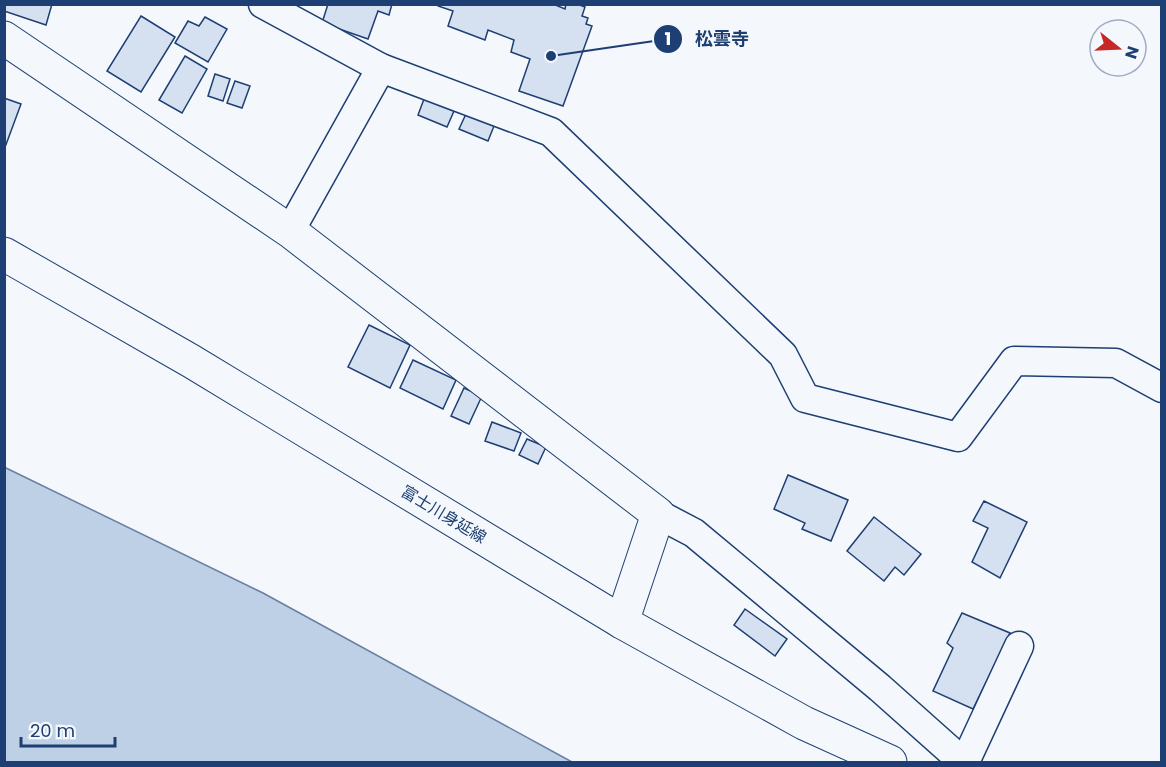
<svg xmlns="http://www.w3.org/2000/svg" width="1166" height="767" font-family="Poppins,'Noto Sans JP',sans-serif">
<rect width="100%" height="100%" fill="#f4f7fb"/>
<!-- water -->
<polygon fill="#bed0e5" stroke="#687fa3" stroke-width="1.5" points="4,467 263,593 572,762 5,762"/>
<!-- building -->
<g fill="#d5e0f0" stroke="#1d3f73" stroke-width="1.5">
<polygon points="4,4 52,4 46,25 4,11"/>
<polygon points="328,4 392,4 389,15 378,11 368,39 322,23"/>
<polygon points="438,4 553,4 565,9 566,4 577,4 585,7 582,16 588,18 586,24 592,26 563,106 519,91 530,59 511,52 514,40 488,30 485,40 448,26 453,11 438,6"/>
<polygon points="141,16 175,37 141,92 107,71"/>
<polygon points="205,17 227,29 208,62 175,43 188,21 199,26"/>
<polygon points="185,56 207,69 182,113 159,100"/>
<polygon points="215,74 230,79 223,101 208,96"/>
<polygon points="235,81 250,86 242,108 227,103"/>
<polygon points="4,98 21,104 4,150"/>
<polygon points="424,99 454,111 447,127 418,115"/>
<polygon points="466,114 494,126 488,141 459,129"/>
<polygon points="369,325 410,345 390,388 348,367"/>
<polygon points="413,360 456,380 443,409 400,388"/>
<polygon points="464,388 482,396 469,424 451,416"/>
<polygon points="492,422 521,433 514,451 485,441"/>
<polygon points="527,439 546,447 538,464 519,455"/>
<polygon points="788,475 848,500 831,541 802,529 805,523 774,509"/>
<polygon points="984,501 1027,522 1000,578 972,562 988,528 973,521"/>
<polygon points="874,517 921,554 904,575 895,567 884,581 847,551"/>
<polygon points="745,609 787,639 775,656 734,625"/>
<polygon points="962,613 1010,633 973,709 933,691 953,648 947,643"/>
</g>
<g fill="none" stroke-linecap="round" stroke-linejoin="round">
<defs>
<g id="street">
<polyline points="263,4 381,68"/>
<polyline points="290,231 381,68 551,132 783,355 805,398 958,437 1014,361 1116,363 1162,388"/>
<polyline points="658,514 694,533 880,688 963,762"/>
<polyline points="965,762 1019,646"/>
</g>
<polyline id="secondary" points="4,38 290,231 658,514 622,622"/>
<polyline id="primary" points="4,254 191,361 622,622 804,723 890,762"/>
</defs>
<!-- street casing -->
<use href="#street" stroke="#1d3f73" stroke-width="31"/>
<!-- secondary casing -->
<use href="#secondary" stroke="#1d3f73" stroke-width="35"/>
<!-- primary casing -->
<use href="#primary" stroke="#1d3f73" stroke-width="35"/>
<!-- street -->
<use href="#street" stroke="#f4f7fb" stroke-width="28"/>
<!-- secondary -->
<use href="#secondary" stroke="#f4f7fb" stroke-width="33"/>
<!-- primary -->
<use href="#primary" stroke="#f4f7fb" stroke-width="33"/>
</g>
<g text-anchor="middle" stroke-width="4.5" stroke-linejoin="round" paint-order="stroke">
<!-- street labels -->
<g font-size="16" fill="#1d3f73" stroke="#f4f7fb">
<text transform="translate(444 514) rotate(31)" y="6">富士川身延線</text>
</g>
</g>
<!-- callouts -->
<path fill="none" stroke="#1d3f73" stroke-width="2" d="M551 56L668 39"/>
<g fill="#1d3f73" stroke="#f4f7fb" stroke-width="2">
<circle cx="551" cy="56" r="6"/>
<circle cx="668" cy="39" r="15"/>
</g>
<g font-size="18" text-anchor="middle" font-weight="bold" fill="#fff">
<text x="668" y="45">1</text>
</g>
<g font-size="18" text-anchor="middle" font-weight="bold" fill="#1d3f73" stroke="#f4f7fb" stroke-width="4.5" stroke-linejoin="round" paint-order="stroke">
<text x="722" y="45">松雲寺</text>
</g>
<!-- border -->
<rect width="1166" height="767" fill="none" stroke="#1d3f73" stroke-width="12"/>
<!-- north arrow -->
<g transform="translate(1118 48) rotate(108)"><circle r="28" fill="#f4f7fb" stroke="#9eadc5" stroke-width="1.5"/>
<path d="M0-4.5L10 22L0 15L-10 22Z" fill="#c62828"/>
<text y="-9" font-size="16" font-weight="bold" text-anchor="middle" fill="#1d3f73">N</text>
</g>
<!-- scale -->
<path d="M21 737v9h94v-9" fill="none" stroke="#1d3f73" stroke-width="3"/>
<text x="30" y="737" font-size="18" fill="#1d3f73" stroke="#f4f7fb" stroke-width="4.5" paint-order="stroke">20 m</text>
</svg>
